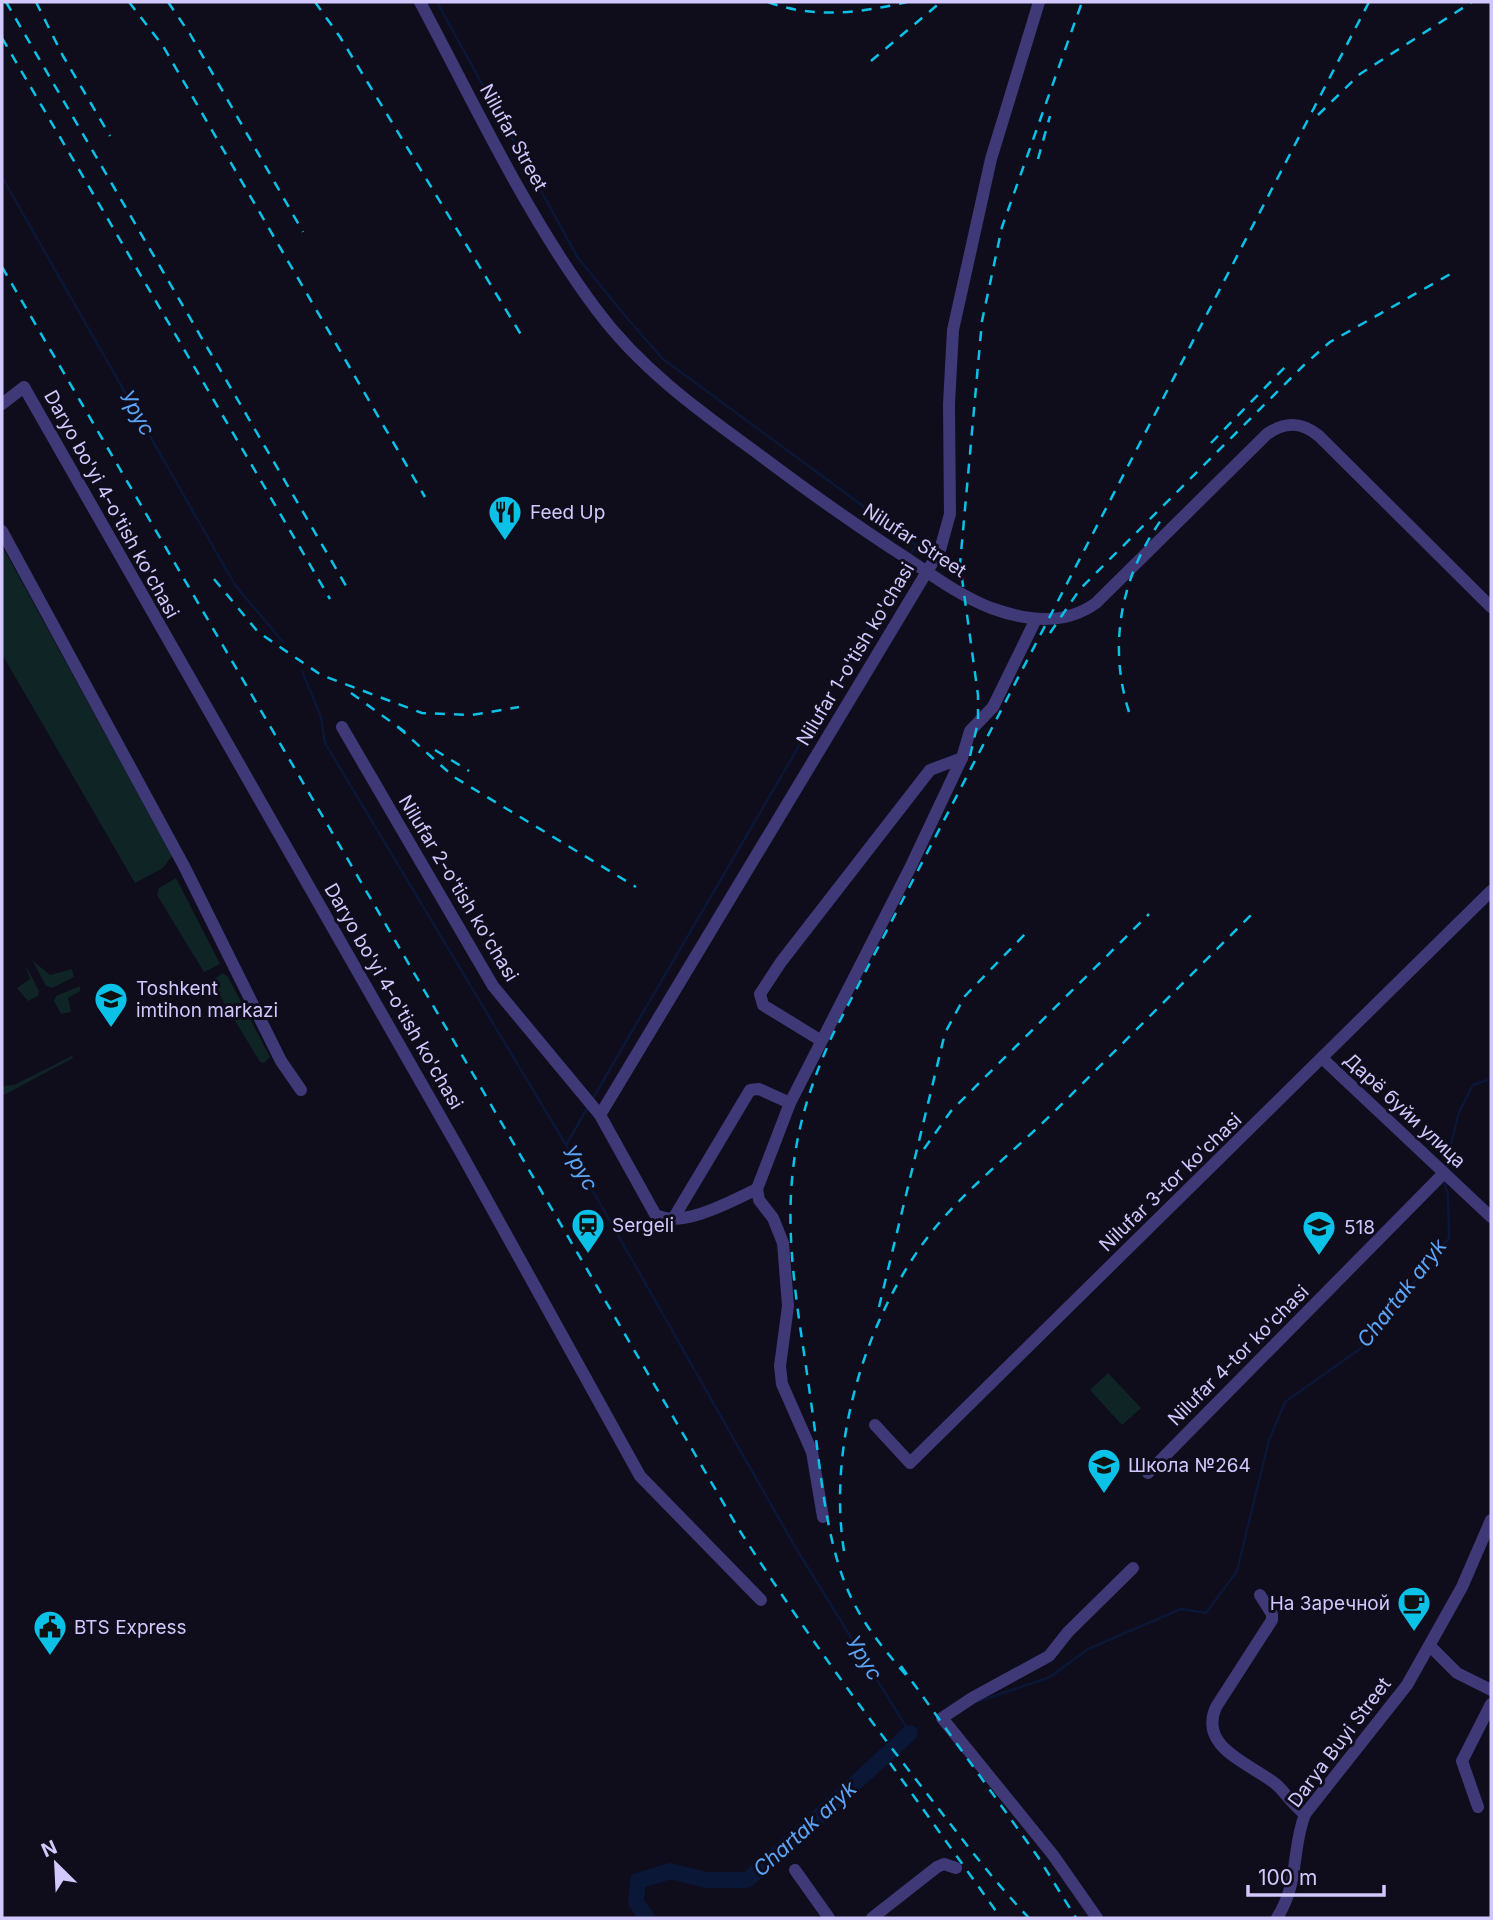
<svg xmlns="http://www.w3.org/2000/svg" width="1493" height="1920" font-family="Inter,sans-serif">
<rect width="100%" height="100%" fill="#0f0c1b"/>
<!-- green -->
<g fill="#0f2425">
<polygon points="2,546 172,856 163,868 135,883 2,654"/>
<polygon points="176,878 220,964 204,972 157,895 159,888"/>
<polygon points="32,960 50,975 72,969 74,977 52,988 46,986"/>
<polygon points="25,964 39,991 38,996 28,1001 17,988 30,979"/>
<polygon points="223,973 228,977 270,1057 264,1063 260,1062 211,981"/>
<polygon points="80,986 80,991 68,998 71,1012 61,1014 54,1001 56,996"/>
<polygon points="72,1056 73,1058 2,1096 2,1086 14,1085"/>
<polygon points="1108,1373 1141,1408 1122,1425 1090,1390"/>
</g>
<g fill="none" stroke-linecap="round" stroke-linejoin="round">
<!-- stream -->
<g stroke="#0a1736" stroke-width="2.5">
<polyline points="437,2 578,258 627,318 663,359 916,545 911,554"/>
<polyline points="2,177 235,585 283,642"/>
<polyline points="302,671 321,717 325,743 581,1170 794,1545 910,1733 915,1731"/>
<polyline points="593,1098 906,563"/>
<polyline points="566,1145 588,1107"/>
<polyline points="1445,1169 1459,1112 1473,1085 1491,1079"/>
<polyline points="979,1701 1050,1677 1088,1649 1181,1609 1206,1613 1237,1571 1269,1440 1285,1402 1364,1346 1449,1238 1448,1195 1443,1179"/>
</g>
<!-- river -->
<path stroke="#0a1736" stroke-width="16" d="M647,1918L636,1902L638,1881L670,1871L706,1880H747C803,1832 855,1783 910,1733"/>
<!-- minor -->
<g stroke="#3f3978" stroke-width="12">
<path d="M420,2C475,105 526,215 596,309C639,367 695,408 753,450C798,484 844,517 891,548C923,568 955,594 991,608C1027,621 1064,626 1096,603L1267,434C1286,421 1302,422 1319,436L1491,607"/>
<polyline points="2,404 24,387 460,1151 640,1476 761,1600"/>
<polyline points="2,531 184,866 281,1061 301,1090"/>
<path d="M342,727L493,986L600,1115L655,1214C680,1230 732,1201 757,1189"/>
<polyline points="820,1040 763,1005 760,994 781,962 930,770 962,758"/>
<polyline points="1323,1059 1491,1217"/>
<polyline points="600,1115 940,550 950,514 949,404 953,330 991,159 1039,2"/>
<polyline points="673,1219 750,1090 759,1089 790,1103"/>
<polyline points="875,1425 910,1463 1491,891"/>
<polyline points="1148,1473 1444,1173"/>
<polyline points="823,1517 812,1452 782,1384 780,1366 788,1306 783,1243 773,1218 759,1200 757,1189 790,1103 910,868 962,758 970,731 993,707 1036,619"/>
<path d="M1260,1595L1272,1614V1620L1216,1707C1197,1749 1255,1765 1278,1786C1287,1795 1294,1806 1305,1814"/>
<polyline points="1430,1646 1457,1673 1491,1690"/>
<polyline points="1478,1807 1462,1761 1491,1704"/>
<polyline points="795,1870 829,1918"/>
<polyline points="872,1918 937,1867 944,1864 956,1868"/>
<polyline points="1097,1918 1053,1855 942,1718 972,1698 1049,1656 1068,1632 1133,1568"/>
<path d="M1277,1918C1300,1881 1291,1851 1305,1814L1407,1685L1462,1587L1491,1520"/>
</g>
<!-- rail -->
<g stroke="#0ac2e7" stroke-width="2.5" stroke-dasharray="10 9" stroke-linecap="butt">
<polyline points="6,2 349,591"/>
<polyline points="36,2 63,56 110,136"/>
<polyline points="129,2 163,46 425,497"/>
<polyline points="168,2 190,34 303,232"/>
<polyline points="315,2 340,37 523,338"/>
<path d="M768,2C814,19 860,13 907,2"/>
<polyline points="2,38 330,599"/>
<polyline points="871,61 941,2"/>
<polyline points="1318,115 1360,74 1472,2"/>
<polyline points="1038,159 1050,116"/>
<path d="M2,267L738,1528C795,1617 856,1703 921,1786C956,1831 990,1877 1029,1918"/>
<polyline points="1211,443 1288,364"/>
<polyline points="214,579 258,632 321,675 422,713 472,715 519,707"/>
<polyline points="1050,633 1080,589 1304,365 1330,342 1454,272"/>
<polyline points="351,693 405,732"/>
<path d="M1129,712C1107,643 1122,573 1164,516"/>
<polyline points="398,727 454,777 636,887"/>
<polyline points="435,750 469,771"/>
<polyline points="970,756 978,722 978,695 960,564 982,321 1002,227 1082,2"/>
<polyline points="924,1149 951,1111 1149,914"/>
<polyline points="879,1307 945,1033 965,996 1027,932"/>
<path d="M844,1551C827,1444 866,1314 934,1229C970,1185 1018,1148 1059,1107C1125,1041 1191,975 1257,909"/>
<polyline points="901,1666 1038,1857 1076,1918"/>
<path d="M906,1675C880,1645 857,1617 843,1578C823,1522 820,1461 811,1402C801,1326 784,1247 793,1170C798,1122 813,1078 833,1034L1369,2"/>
<polyline points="890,1763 1001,1918"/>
</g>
</g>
<!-- icons -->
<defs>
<symbol id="restaurant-pin" viewBox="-11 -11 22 30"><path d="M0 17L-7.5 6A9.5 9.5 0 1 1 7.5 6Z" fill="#0ac2e7" stroke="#0f0c1b"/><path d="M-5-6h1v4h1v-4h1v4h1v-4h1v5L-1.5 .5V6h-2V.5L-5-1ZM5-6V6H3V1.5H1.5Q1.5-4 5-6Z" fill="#111"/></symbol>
<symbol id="school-pin" viewBox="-11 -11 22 30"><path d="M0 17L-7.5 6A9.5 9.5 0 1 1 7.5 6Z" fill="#0ac2e7" stroke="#0f0c1b"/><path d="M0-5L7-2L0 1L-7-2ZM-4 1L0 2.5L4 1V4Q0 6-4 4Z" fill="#111"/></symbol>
<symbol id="station-pin" viewBox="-11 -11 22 30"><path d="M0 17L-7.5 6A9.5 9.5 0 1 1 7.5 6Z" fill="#0ac2e7" stroke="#0f0c1b"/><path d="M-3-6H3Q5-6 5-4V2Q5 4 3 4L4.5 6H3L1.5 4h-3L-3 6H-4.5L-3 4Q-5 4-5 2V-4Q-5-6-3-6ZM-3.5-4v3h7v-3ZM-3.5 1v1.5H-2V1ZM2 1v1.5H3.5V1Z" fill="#111"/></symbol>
<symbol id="cafe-pin" viewBox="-11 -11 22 30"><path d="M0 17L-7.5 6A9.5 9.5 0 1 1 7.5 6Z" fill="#0ac2e7" stroke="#0f0c1b"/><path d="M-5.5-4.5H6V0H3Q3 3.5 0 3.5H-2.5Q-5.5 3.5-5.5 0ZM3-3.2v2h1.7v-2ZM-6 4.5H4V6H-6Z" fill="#111"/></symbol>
<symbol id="civic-pin" viewBox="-11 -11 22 30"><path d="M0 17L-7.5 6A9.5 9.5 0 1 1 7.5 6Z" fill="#0ac2e7" stroke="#0f0c1b"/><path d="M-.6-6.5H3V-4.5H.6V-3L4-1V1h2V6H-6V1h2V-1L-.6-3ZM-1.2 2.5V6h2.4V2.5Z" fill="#111"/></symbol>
</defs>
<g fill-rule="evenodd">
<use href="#restaurant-pin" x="486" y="493" width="38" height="52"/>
<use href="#school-pin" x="92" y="980" width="38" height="52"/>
<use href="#station-pin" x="569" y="1206" width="38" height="52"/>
<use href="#school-pin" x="1300" y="1208" width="38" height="52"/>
<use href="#school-pin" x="1085" y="1446" width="38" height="52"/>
<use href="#cafe-pin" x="1395" y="1584" width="38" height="52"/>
<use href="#civic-pin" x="31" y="1608" width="38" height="52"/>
</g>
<g text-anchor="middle" stroke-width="6" stroke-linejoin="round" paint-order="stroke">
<!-- street labels -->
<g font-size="19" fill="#d2c8fd" stroke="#0f0c1b">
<text transform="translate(514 137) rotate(61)" y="7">Nilufar Street</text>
<text transform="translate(112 504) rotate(61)" y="7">Daryo bo'yi 4-o'tish ko'chasi</text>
<text transform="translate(915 540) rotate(33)" y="7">Nilufar Street</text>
<text transform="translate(855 654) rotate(-59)" y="7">Nilufar 1-o'tish ko'chasi</text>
<text transform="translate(459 888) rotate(59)" y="7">Nilufar 2-o'tish ko'chasi</text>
<text transform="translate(394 996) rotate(60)" y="7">Daryo bo'yi 4-o'tish ko'chasi</text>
<text transform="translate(1405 1110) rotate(43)" y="7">Дарё буйи улица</text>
<text transform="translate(1170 1182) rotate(-44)" y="7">Nilufar 3-tor ko'chasi</text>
<text transform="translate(1238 1355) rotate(-45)" y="7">Nilufar 4-tor ko'chasi</text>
<text transform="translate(1339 1742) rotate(-53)" y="7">Darya Buyi Street</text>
</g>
<!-- poi labels -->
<g font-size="19" fill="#d2c8fd" stroke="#0f0c1b" text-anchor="start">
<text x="530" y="519">Feed Up</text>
<text x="136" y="995">Toshkent<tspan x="136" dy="22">imtihon markazi</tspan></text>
<text x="612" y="1232">Sergeli</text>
<text x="1344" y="1234">518</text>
<text x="1128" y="1472">Школа №264</text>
<text x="1390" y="1610" text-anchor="end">На Заречной</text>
<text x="74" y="1634">BTS Express</text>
</g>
<!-- water labels -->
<g font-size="21" font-style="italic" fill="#5ba5f8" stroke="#0f0c1b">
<text transform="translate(137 413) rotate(60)" y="7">Урус</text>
<text transform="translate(580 1168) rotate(60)" y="7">Урус</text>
<text transform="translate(1402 1293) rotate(-52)" y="7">Chartak aryk</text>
<text transform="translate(864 1658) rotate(58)" y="7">Урус</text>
<text transform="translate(805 1829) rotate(-42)" y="7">Chartak aryk</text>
</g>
</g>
<!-- border -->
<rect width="1493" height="1920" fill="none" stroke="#d2c8fd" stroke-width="7"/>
<!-- north arrow -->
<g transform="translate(56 1864) rotate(336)" stroke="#0f0c1b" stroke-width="5" paint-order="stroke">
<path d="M0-5L12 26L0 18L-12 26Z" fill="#d2c8fd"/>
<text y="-10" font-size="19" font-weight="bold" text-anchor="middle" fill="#d2c8fd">N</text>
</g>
<!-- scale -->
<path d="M1248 1885v10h136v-10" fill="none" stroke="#d2c8fd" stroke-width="3.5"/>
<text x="1258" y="1885" font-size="21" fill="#d2c8fd" stroke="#0f0c1b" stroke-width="5" paint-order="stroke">100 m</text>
</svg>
